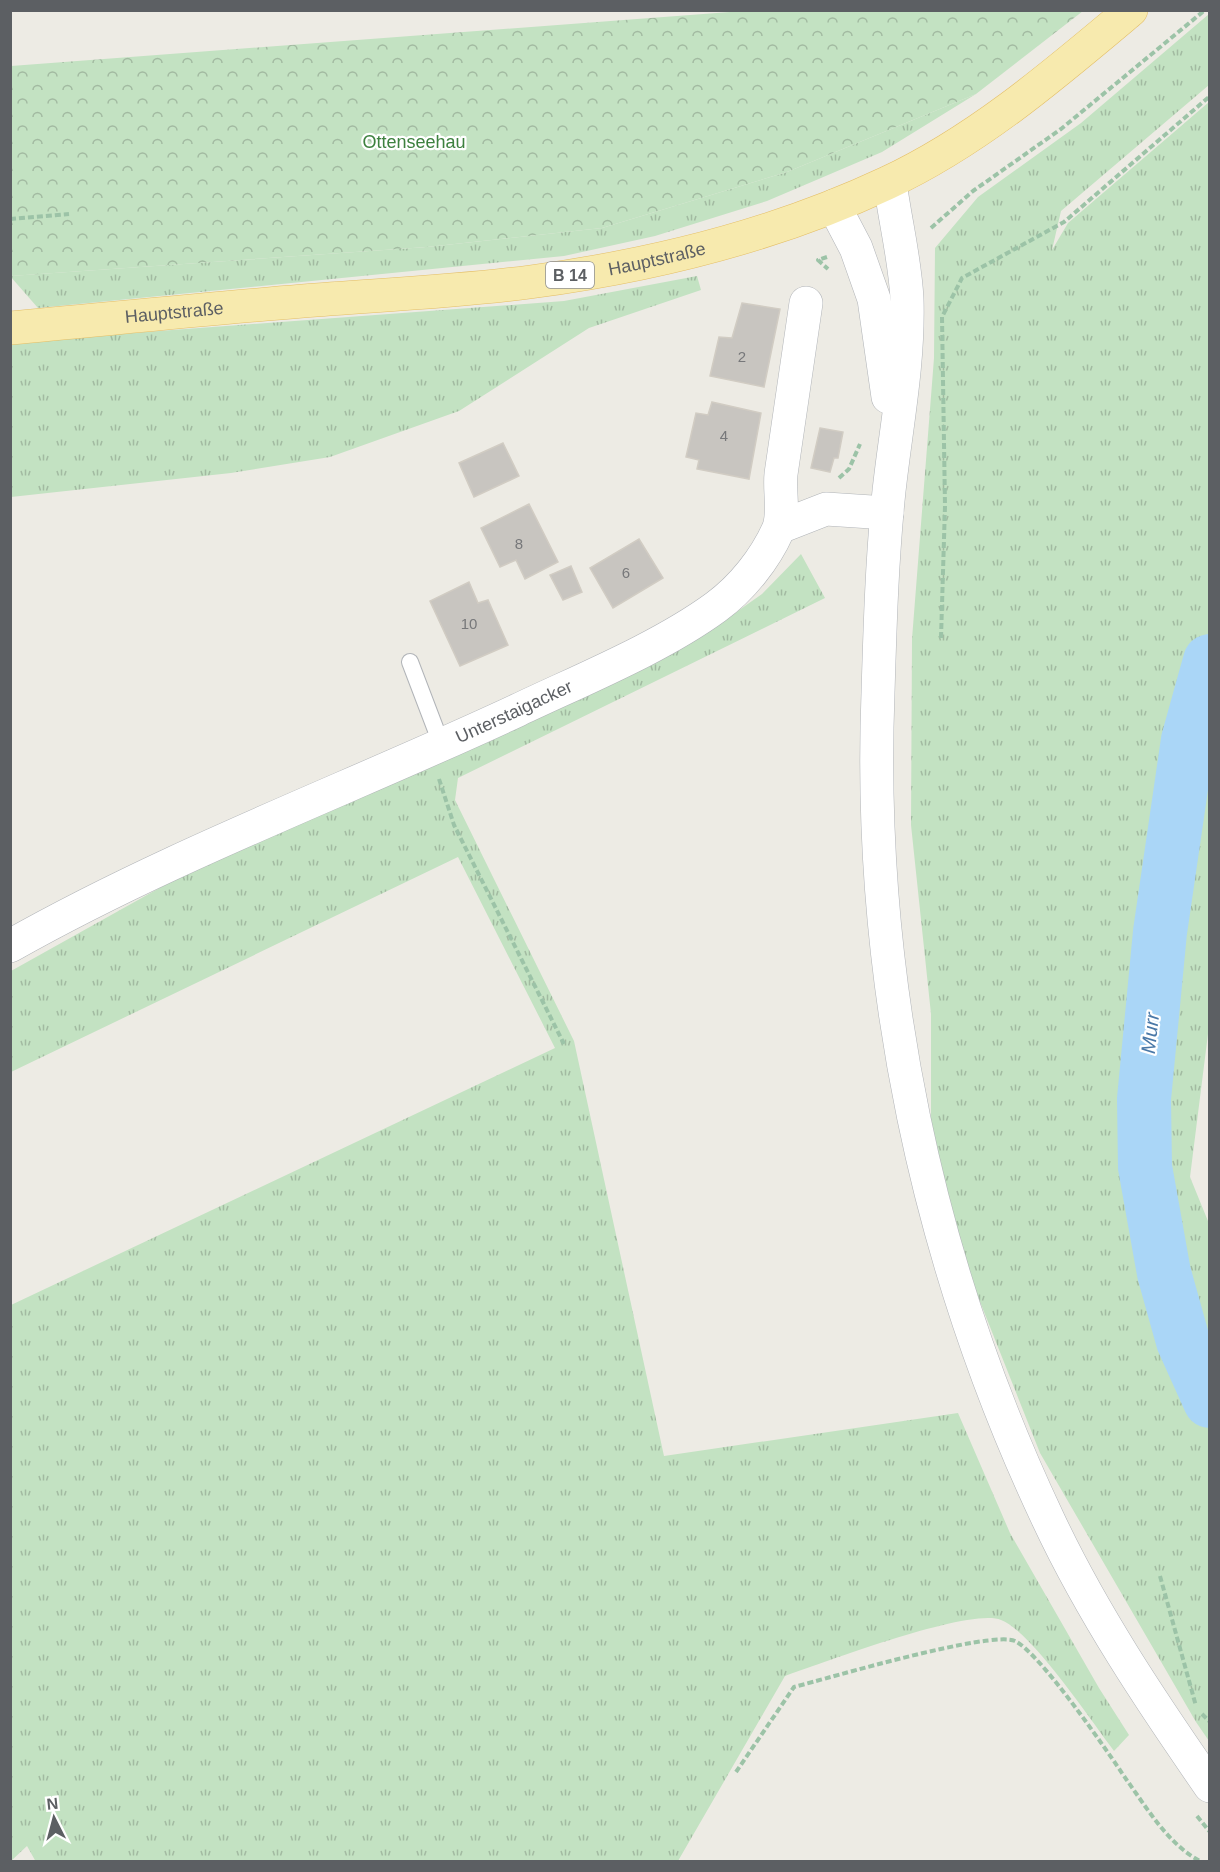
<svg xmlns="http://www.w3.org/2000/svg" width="1220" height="1872" font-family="Arial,sans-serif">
<defs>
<pattern id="grass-tufts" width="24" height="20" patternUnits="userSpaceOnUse" patternTransform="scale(1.5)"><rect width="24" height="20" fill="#c3e2c2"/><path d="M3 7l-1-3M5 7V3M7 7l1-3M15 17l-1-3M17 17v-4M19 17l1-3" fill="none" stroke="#a2baa1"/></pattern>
<pattern id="forest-crowns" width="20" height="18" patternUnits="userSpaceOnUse" patternTransform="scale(1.5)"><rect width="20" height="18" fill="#c3e2c2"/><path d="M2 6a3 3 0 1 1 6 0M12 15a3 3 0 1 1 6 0" fill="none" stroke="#a2baa1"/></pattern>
</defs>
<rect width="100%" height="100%" fill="#edebe4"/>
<!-- grass -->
<g fill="url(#grass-tufts)">
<polygon points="1209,14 1209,85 1061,211 1052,250 1068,223 1209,102 1210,1018 1190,1177 1210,1226 1209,1741 1196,1722 1040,1453 969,1274 931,1128 931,1014 911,825 912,639 934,358 935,248 978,197 1081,123"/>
<polygon points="976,94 882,152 767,201 655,236 564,256 38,308 10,276 427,247 602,228 787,172"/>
<polygon points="697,276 701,290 589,328 459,411 330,457 231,473 11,497 11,342 564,301"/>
<path d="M801,554L825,598L458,778L455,800L574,1041L664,1456L958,1413L1010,1533L1099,1688L1129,1735L1114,1751C1091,1721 1032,1632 1001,1620C970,1607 823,1663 785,1676L678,1861L36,1862L27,1846L11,1861V1305L555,1048L458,857L11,1072V971L206,862L564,705L698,639L762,594Z"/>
</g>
<!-- forest -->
<polygon fill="url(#forest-crowns)" points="743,11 1083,11 976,94 787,172 602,228 427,247 11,276 11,66"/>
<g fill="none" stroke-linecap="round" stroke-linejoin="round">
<!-- river -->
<polyline stroke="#aad6f7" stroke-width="54" points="1210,661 1188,740 1160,932 1144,1099 1145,1167 1164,1273 1183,1341 1210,1401"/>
</g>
<!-- building -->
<g fill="#c8c5c0" stroke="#d1ccc3" stroke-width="1.5">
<polygon points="742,303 780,309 764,387 710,376 719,337 732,338"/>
<polygon points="712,402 761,413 749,479 697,469 699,460 686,457 696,413 708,415"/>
<polygon points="820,428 843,432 838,458 834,458 830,472 811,468"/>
<polygon points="503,443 519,476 474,497 459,463"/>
<polygon points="529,504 558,562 525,579 516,560 500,567 481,528"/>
<polygon points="639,539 663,578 613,608 590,568"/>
<polygon points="571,566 582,592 563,600 550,575"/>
<polygon points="469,582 478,603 488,600 508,645 460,666 430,601"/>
</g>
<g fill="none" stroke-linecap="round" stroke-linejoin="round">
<defs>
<polyline id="service" points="410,662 442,746"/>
<g id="minor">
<polyline points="780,527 826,509 887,513"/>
<path id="s1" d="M10,946C173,854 349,789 518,710C581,680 660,648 716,607C742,588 765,559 778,530C785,514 779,491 781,474C789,417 798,360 806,303"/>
</g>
<g id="tertiary">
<path d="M890,182C895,221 905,259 907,299C909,364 896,427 889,491C882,558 880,626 878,693C867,977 927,1263 1048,1519C1092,1613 1151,1701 1210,1786"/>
<polyline points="834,206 856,248 874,299 888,397"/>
</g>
<g id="primary">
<path id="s2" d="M10,328C108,319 205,309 303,301C378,295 455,292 530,282C651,266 776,235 887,183C977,141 1055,74 1131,10"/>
</g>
</defs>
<!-- service casing -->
<use href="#service" stroke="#b1b4b8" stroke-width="18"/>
<!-- minor casing -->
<use href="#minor" stroke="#b1b4b8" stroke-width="34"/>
<!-- tertiary casing -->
<use href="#tertiary" stroke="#b1b4b8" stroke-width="34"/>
<!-- primary casing -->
<use href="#primary" stroke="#e4be66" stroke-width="34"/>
<!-- path -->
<g stroke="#9cc3a7" stroke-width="4" stroke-dasharray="6 3" stroke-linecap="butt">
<polyline points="10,219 69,214"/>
<polyline points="931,228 973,191 1061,129 1205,10"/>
<polyline points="827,257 818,260 828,269"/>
<polyline points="839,478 849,469 860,444"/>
<polyline points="941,638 945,506 942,317 962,278 1064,222 1210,96"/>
<polyline points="439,779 454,825 564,1044"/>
<polyline points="1160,1576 1196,1706"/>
<polyline points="1202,1714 1210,1722"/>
<path d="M736,1772L794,1687C829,1678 991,1630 1015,1641C1040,1653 1108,1752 1126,1779C1147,1808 1169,1846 1202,1862"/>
<polyline points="1197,1816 1210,1832"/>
</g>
<!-- service -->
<use href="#service" stroke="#fff" stroke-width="16"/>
<!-- minor -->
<use href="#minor" stroke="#fff" stroke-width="33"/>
<!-- tertiary -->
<use href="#tertiary" stroke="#fff" stroke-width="33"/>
<!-- primary -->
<use href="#primary" stroke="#f7eaae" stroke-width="33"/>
</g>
<g text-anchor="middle" stroke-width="4.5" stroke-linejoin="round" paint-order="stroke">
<!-- number labels -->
<g font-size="15" fill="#77787a">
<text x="742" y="362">2</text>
<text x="724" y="441">4</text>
<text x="519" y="549">8</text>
<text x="626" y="578">6</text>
<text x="469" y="629">10</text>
</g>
<!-- shield labels -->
<rect fill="#fff" stroke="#8d8f92" stroke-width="1.5" x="546" y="262" width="48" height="26" rx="4.5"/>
<g font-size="16" font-weight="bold" fill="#5c5f63">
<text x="570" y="281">B 14</text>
</g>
<!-- park labels -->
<g font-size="18" fill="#3d813f" stroke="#fff">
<text x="414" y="148">Ottenseehau</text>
</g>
<!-- street labels -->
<g font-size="18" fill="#5c5f63" stroke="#fff">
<text dy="6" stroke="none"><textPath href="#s2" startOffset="651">Hauptstraße</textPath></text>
<text dy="6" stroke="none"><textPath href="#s2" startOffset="165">Hauptstraße</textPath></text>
<text dy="6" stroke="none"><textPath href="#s1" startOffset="556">Unterstaigacker</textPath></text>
</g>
<!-- water labels -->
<g font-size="20" font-style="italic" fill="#4978a7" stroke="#fff">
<text transform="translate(1150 1033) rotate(-84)" y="7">Murr</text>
</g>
</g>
<!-- border -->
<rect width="1220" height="1872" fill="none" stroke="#5c5f63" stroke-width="24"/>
<!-- north arrow -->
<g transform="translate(54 1818) rotate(354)" stroke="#ffffff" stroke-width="4.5" paint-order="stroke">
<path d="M0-4.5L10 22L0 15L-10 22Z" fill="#5c5f63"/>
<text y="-9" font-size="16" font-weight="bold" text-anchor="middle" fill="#5c5f63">N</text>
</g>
</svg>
